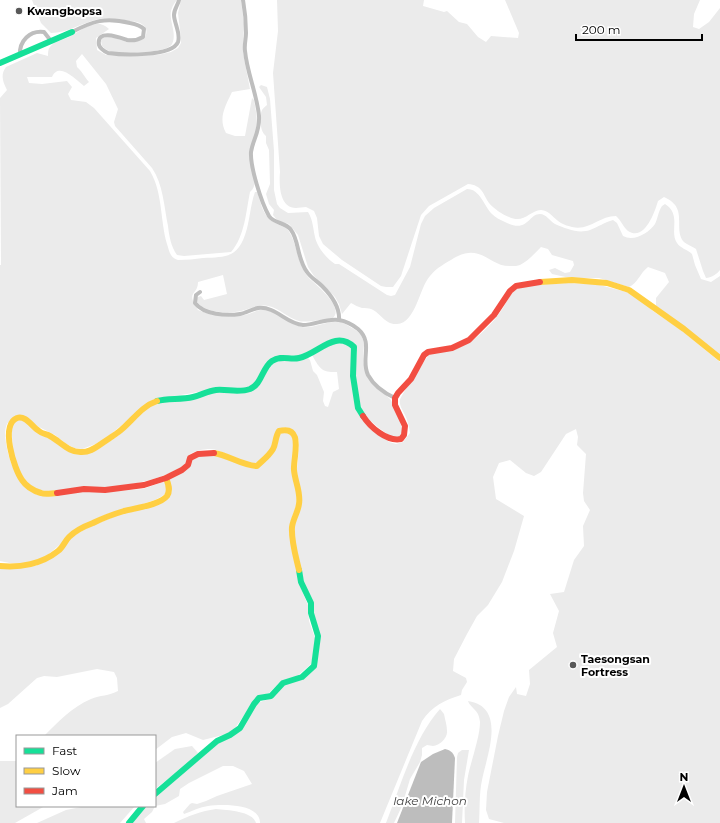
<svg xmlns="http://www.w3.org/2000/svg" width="720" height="823" font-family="Montserrat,sans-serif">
<rect width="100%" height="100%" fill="#fff"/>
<!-- green -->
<g fill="#ebebeb">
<path d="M32,0H177C175,2 173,5 172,8C167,18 178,33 172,44C168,53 122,54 112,52C108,51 105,49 102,46L101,41L102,38L108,37L144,39C147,34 148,29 143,25C140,22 133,21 129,21C118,19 106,17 95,20C80,24 67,33 51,33L41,23Z"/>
<path d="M181,0H241L244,24L243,53L250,89L232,92C225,107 218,118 226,133L235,136H245L252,98L254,100C256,111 258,121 256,132C254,142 249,148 250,159C251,170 260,184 250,192C246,211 245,236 231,252L184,256L177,255C171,247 169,235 168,226C164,206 163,184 152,168L115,126L114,122L118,109L106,84L82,54L76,61L77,67C82,71 85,78 89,82L84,86C76,80 59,61 52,77H27L29,83L42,84L67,81L72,87L68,94L71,100L86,102L94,108L150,171C163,193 160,220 167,244C168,247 169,252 171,255C173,258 175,259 178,260C187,260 195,259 203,258C225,257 237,258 245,235C250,221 250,206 255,192H257C260,199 261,208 266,215C273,225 284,225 288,230C298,244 296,263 309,278C316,285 346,308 332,319C323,319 305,323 299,321C288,318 279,308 268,306C259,304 250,309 241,311C229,314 202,313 196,300L198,297L201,296L204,300L227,294L223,275L198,282C198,296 185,290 198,310C212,316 230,318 245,315C253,313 258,309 266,310C278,312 289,324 302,327C313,329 328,320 341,322C345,323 350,327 354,329C371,340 360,351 364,365C366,370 369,376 372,381C376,389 383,392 389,398C394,402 401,424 403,431L399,437L390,436L379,428L366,417L362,410L358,394L355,373L357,351L342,339L299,355L276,357L256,384L248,388L203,391L187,394L154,399L101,442L82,449L74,448L65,443L55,435L37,426L14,418C11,420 7,422 6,427C3,436 9,461 14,469C19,479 30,487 37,495L84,491H117L143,489L163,482L166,483V493C154,505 118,508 100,517C89,523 71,535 62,543C53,550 47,557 36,561C24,565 12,564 0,561V265H1L0,98L7,90C3,82 0,75 6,67L37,53L48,56C48,53 48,49 50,47C54,41 63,40 69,37C82,31 95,16 109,29L96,38L97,50L106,55L131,56L158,55L171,52L178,48L181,43V38L178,13Z"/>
<path d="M277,0H424L423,6L444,12L447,11L459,22L467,24L478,37L486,42L491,36L518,38L519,33L505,0H700L694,14L693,27L699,29L709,22L720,8V270C717,274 711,278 706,278L703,271L696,249C692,246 685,244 683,241C673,227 689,208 664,197L658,201C655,211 645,242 628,231C623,227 621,220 616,216C599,216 590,231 572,227C569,226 564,225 561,223C554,219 549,210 541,210C529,211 524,224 509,217C503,215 493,208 489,203C483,194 482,185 468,184L429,206L421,215L401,276L393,287H386L381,286L342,260L323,244L319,236L317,218L314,211L306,207C303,207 299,208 296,208C279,208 279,183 280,172L273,73L278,31Z"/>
<path d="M261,85L267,87L270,99L274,151V190L277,204L280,208L288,213L308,212C313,220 313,228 315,237C317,247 327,259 335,264H339L387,295L391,296L395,295L410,267L421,224L425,216L434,208L467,189C480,189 484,206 492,214C495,217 500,220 505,222C528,234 528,214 540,214C546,214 550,221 555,224C567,229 578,234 590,230C598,227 605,222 613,220L617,223L623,236C634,242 649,233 655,224C658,218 658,212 662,206L665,204C682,215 669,231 677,243C680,248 688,250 692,254L695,265L701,279L711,282L720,276V355L656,306V298L669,282L665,273L648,267C640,273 638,283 629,287L599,278H570L552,274L549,270L555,268L565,273L570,272L574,265L573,261L552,255L548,249L541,247C535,253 528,261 520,265C518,266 514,266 511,266C488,267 482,242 454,258C446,263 436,268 430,276C419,288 416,323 397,324C385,325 381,313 371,309C369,308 365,308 362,308C358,307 355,305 351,303L342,314L339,304L335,297L314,276L308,267L298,235L289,224L278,221L273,215L274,210L269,204L266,194L270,184L269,150L266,143V136C260,132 259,117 262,110C263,108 265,107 267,105L266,97L259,87Z"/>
<path d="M566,283L596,284L630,293L639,298L653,311L681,330L720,362V823H504L489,819L486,810L487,792L498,736L504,711L509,697L516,687L517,694L526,696L530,684L529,670L557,647L553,633L559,611L550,594L564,592L574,560L584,546L583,526L590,510L584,501L583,493L586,454L577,445L578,437L576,429L566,434L541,472L534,476L526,473L510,460L499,463L493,477L496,499L524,516L514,551L502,582L488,605L477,616L467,634L454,659L453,671L466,678L467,682L462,690L461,695C445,700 432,706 422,721L380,823H260C260,803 222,804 208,806C200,807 192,811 184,814L183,812L190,804L192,803L197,804L206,801L217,796L252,784L244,771L233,766H223L189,783L180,789L179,796L165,804L155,806L152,812L144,819L146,823H131L145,806H155V796L204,756L216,744L237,733L255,705L260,702L272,698L285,684L304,678L316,668L320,641L304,582L295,543L294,527L298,516L297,469L299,447V440L284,427C278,437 267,459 256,463C246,466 222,449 210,449C204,449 193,451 189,455C187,458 187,463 184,466C179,470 171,473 165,475C127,489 87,489 47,492L37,489L31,486L19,472L13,454L12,435L11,428L16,420H23L72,452L103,446L118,436L152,404L208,393L250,391L275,362L307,357L310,360L313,371L317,375L324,392L323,401L325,406L328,407L333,392L339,389L337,372C321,373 319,367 312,355C325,347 338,339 352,346L355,404L376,431L389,442L396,444L403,442L410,433C409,427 408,421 405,415C403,410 399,406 400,400C400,397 427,356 430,354C441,352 453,351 463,346C476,340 493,323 501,311C506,304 510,293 517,289C528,284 554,284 566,283Z"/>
<path d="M285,431L291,435L293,439L297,496L296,506L290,523L298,577L301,589L308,605L309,621L316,641L311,664L295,678L279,683L269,693L258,696L235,728L227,734L203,740L186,733L172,737L155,750V736H44C58,722 72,707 91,699C100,695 109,696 118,691L117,678L114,672L97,669L57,677L44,676L37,678L8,704L0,708V567L36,566L72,537L89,527L121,514L165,500L169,478L192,459L209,453L257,467L281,432Z"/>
<path d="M468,701C507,707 487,755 482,780C479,794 480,809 479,823H465C464,808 465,791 468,776C471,761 480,737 480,722C479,709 471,709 468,701Z"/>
<path d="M440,709L444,714C445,720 447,725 447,731C448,737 440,746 433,746C431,746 429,745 427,745L422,748V755L420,762L410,779L402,806L394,823H386C401,785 413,740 440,709Z"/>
<polygon points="192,746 198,753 186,765 155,789 155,763 175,749"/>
<polygon points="462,750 469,750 464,780 462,823 455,823 457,757 458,753"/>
<polygon points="0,761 17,761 17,806 45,806 15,823 0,823"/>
<polygon points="86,806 135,806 120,823 37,823 66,810"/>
<path d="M216,809C227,810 253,811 256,823H174C188,816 201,811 216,809Z"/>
</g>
<!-- water -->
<path fill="#bdbdbd" d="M445,749C450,750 453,752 455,758L452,823H397L421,762L433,754Z"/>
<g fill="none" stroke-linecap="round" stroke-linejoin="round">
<!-- street -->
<g stroke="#bebebe" stroke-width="4">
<path d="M243,0C245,11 246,22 246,33C246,39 244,45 245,51C247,73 257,94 259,116C260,132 253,139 251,152C250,166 261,202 269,216C274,224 286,222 291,230C299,240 297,259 307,272C311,278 317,281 322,286C331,295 340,307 339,320"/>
<path d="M72,32C93,21 105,17 130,23C135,24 140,25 144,29L143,37C138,40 133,41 127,40C121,38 96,28 99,45C100,49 104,51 108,53C122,55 172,57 178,42C181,33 174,23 174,15C174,9 178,5 179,0"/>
<path d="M20,55C19,41 30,30 44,32L51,41"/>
<path d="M200,292L196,295L195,303C204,315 227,316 240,314C246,313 252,309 258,308C276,306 286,324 303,325C315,325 326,318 339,320C345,321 353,325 358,329C374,343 360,359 368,375C374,386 384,393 395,398"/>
</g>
<!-- fast -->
<g stroke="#16e098" stroke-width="6">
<polyline points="0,63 72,32"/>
<path d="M157,401C168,398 181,400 193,397C201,395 208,391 216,390C227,389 239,393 250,389C262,384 262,368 272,361C281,355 290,360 299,358C318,354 335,329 354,347L353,376L358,408L363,416"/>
<polyline points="155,794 217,741 230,735 240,728 254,704 259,698 271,696 283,683 302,677 314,666 318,636 311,613 311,603 301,582 299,570"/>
<polyline points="129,823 143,806"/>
</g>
<!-- slow -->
<g stroke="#ffcf43" stroke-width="6">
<polyline points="540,282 572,280 607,283 629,290 684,329 720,358"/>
<path d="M214,453C228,455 243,466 257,466C262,461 269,456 273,449C276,444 275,437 279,431C305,425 293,457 294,470C295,482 301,492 299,504C298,512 293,519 292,527C291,541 296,557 299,570"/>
<path d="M57,493C52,493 46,495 41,493C34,491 26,486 22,480C14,469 0,425 17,418C26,415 32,427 39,431C42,434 47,434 50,436C61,442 69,453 82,452C90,452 95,448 101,444C108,439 115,435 121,430C133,420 142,406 157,401"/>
<path d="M0,566C20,568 42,564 58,551C63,547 65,541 69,537C75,531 85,526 93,523C103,518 114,514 124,511C135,508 160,505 167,496C171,490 168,483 166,478"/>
</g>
<!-- jam -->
<g stroke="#f24e42" stroke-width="6">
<path d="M363,416C370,427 387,442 401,439L404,435L405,426L395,405V398L398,393L411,379L424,355L428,352L452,348L469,340L494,315L510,291L516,286L540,282"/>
<polyline points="57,493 84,489 105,490 144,485 166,478 182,470 188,465 190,458 198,454 214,453"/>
</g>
</g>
<!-- markers -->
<g fill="#595959" stroke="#fff" stroke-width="1.5">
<circle cx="19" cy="11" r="4"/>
<circle cx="573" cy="665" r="4"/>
</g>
<g text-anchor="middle" stroke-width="4" stroke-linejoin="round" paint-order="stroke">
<!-- poi labels -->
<g font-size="11" font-weight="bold" fill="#000" stroke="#fff" text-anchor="start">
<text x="27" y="15">Kwangbopsa</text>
<text x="581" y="663">Taesongsan<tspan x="581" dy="13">Fortress</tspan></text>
</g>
<!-- water labels -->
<g font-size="12" font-style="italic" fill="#424242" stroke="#fff">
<text x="430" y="805">lake Michon</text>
</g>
</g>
<!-- legend -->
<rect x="16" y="735" width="140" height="72" fill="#ffffff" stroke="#999999"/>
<rect x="24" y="748" width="20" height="6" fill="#16e098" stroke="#999999"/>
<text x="52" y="755" font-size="12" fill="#000000">Fast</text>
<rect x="24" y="768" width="20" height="6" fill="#ffcf43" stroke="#999999"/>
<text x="52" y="775" font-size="12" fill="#000000">Slow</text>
<rect x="24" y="788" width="20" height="6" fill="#f24e42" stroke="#999999"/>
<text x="52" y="795" font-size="12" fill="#000000">Jam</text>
<!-- north arrow -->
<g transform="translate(684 787)" stroke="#ffffff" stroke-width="3" paint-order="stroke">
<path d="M0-3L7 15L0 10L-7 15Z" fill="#000000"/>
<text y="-6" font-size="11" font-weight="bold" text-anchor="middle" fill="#000000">N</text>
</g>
<!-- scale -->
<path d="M576 34v6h126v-6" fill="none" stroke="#000000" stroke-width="2"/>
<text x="582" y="34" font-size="12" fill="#000000" stroke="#ffffff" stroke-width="3" paint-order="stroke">200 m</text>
</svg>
